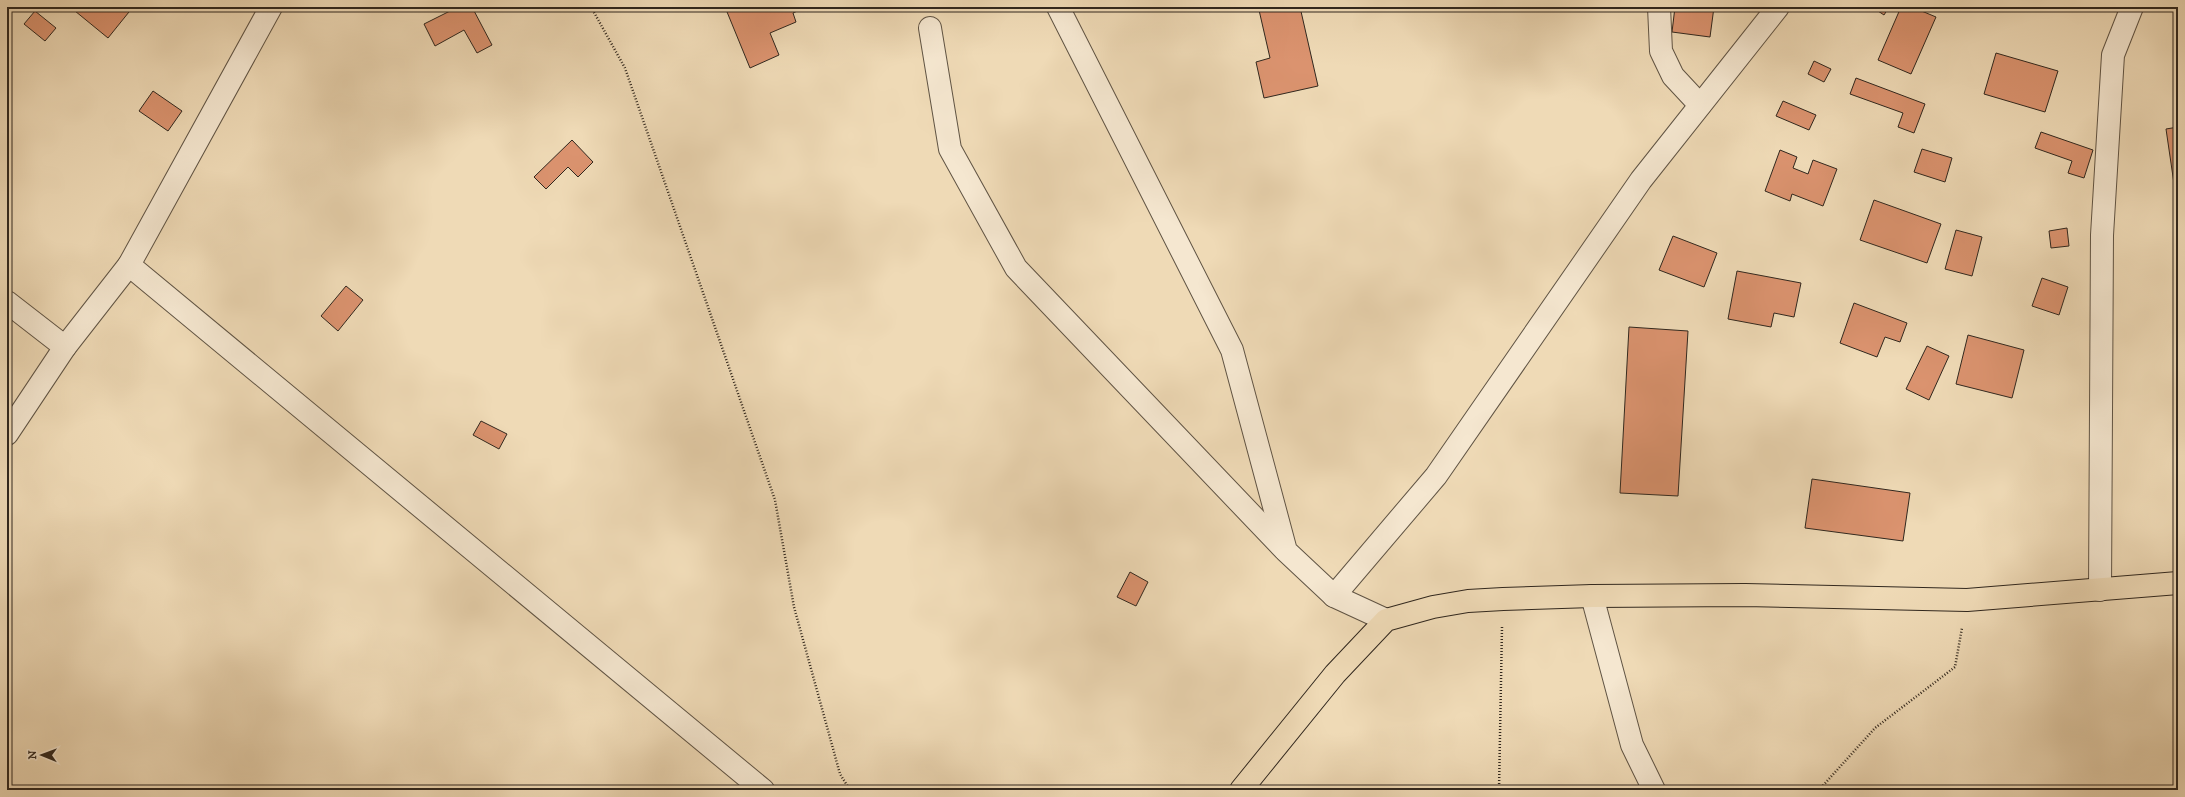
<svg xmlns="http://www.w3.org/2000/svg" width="2185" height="797" font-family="'IM FELL DW Pica',serif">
<rect width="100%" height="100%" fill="#efdab6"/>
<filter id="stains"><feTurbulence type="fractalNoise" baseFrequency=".005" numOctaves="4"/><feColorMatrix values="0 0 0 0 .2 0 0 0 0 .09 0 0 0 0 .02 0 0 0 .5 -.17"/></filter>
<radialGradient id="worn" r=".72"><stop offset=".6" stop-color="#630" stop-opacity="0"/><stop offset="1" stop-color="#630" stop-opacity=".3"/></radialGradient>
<!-- building -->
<g fill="#db936f" stroke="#30271e">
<polygon points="78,7 133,7 108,38 75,11"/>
<polygon points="458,7 472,7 492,45 477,53 464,30 435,46 424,24"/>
<polygon points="725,7 806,7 793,13 796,22 770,33 779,55 750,68"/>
<polygon points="1274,7 1300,7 1318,86 1264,98 1256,62 1270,58 1259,10"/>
<polygon points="1675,7 1714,7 1710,37 1672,32"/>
<polygon points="1872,7 1889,7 1884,15"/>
<polygon points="1901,7 1912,7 1936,17 1911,74 1878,60"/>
<polygon points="35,11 56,28 45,41 24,24"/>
<polygon points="1996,53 2058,71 2045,112 1984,94"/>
<polygon points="1814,61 1831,69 1824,82 1808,74"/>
<polygon points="1856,78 1925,104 1914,133 1898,127 1903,113 1850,94"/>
<polygon points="153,91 182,111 168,131 139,111"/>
<polygon points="1783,101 1816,115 1809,130 1776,116"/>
<polygon points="2178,127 2178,211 2166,129"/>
<polygon points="2041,132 2093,150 2084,178 2068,173 2072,161 2035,148"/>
<polygon points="572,140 593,162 578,177 568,167 546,189 534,177"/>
<polygon points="1922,149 1952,158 1945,182 1914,172"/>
<polygon points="1780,150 1797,157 1793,168 1808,174 1813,160 1837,169 1823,206 1792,194 1790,201 1765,191"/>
<polygon points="1874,200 1941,224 1927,263 1860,240"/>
<polygon points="2067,228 2069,246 2051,248 2049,231"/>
<polygon points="1956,230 1982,237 1972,276 1945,269"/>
<polygon points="1673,236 1717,253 1704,287 1659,270"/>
<polygon points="1737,271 1801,283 1794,317 1774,313 1771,327 1728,319"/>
<polygon points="2042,278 2068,287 2059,315 2032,306"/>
<polygon points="346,286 363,300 338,331 321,316"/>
<polygon points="1854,303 1907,323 1900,342 1885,337 1877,357 1840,343"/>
<polygon points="1629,327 1688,331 1678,496 1620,493"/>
<polygon points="1968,335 2024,350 2012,398 1956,384"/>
<polygon points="1927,346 1949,356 1929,400 1906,389"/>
<polygon points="481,421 507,434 499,449 473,435"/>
<polygon points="1812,479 1910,493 1903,541 1805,528"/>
<polygon points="1130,572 1148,582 1136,606 1117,597"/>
</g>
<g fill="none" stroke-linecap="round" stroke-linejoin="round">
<defs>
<g id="minor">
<polyline points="271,7 129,265 763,790"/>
<polyline points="1058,7 1232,350 1286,551 1334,596 1386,620"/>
<polyline points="1659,7 1661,51 1673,76 1700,105"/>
<polyline points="930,28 950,149 1016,268 1284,549"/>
<polyline points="7,302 65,347 129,265"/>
<polyline points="7,434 65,347"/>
<polyline points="2100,590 2102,235 2113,55 2132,7"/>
<polyline points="1334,596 1436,476 1641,180 1778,7"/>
<polyline points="1592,596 1632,745 1654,790"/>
</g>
<polyline id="major" points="1241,790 1335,674 1386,620 1433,607 1468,601 1503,599 1592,596 1745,595 1967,600 2178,583"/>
</defs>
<!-- minor casing -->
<use href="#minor" stroke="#605444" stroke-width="24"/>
<!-- major casing -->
<use href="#major" stroke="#30271e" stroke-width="24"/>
<!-- path -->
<g stroke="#30271e" stroke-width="2.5" stroke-dasharray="1 2" stroke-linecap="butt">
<polyline points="591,7 625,68 775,500 794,607 840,774 850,790"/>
<polyline points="1499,790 1502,627"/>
<polyline points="1819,790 1875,728 1955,667 1962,628"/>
</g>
<!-- minor -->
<use href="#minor" stroke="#f5e7d0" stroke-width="22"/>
<!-- major -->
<use href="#major" stroke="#efdab6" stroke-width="22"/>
</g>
<!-- margin -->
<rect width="2185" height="797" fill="none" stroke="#efdab6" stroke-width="24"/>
<rect x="8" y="8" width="2169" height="781" fill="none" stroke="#30271e" stroke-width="2"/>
<rect x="12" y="12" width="2161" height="773" fill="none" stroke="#30271e"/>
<!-- north arrow -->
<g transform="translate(42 755) rotate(271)" stroke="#f5e7d0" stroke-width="3" paint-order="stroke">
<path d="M0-3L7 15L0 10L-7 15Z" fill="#30271e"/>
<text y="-6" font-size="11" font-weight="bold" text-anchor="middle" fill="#30271e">N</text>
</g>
<rect width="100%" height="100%" filter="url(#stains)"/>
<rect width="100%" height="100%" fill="url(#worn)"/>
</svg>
